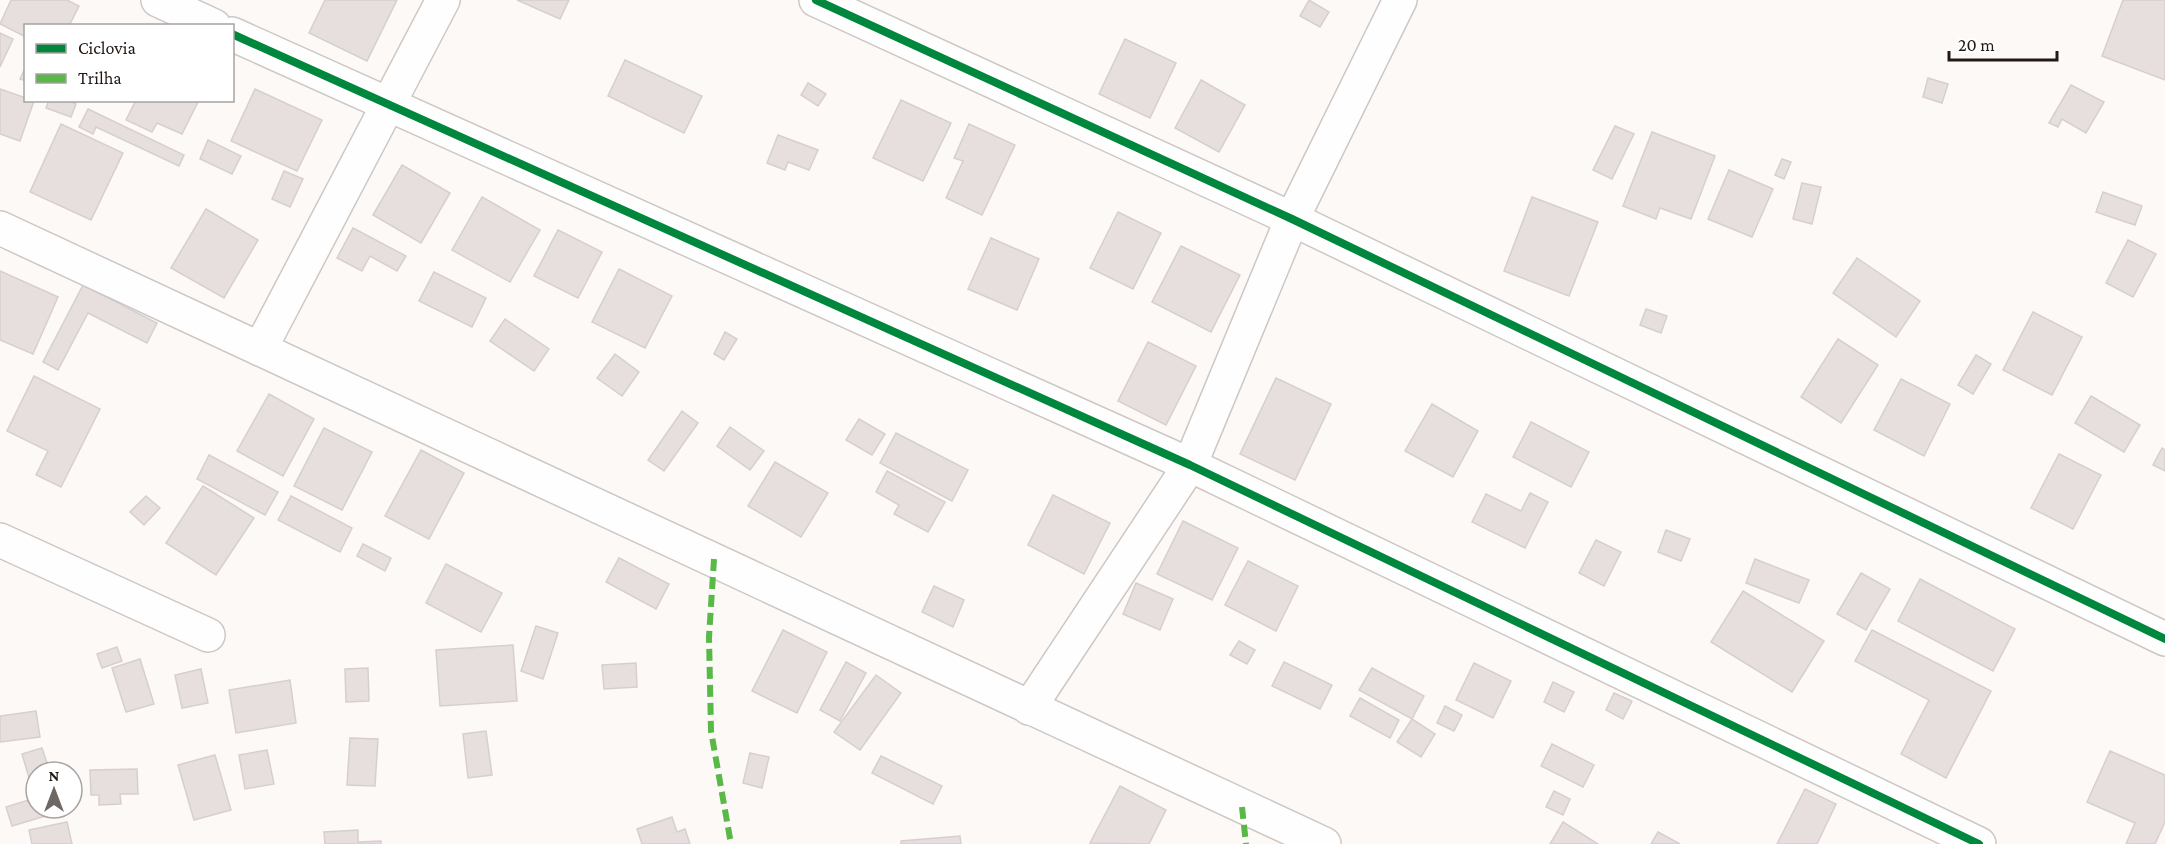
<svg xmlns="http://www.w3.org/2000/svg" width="2165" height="844" font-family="'Crimson Pro',serif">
<rect width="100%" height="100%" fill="#fcf9f7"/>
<!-- building -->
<g fill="#e7dfde" stroke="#d7cfce" stroke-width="1.5">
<polygon points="11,0 67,0 79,6 69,26 26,26 26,37 0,24"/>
<polygon points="325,0 397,0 367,61 309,33"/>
<polygon points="517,0 569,0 560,19"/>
<polygon points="1309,0 1329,12 1320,27 1300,16"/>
<polygon points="2123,0 2165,0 2165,80 2102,56"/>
<polygon points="0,33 13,39 0,67"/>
<polygon points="1125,39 1176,63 1150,118 1099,94"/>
<polygon points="625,60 702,96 684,133 608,96"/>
<polygon points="26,66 26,81 20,79"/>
<polygon points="1928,78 1948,84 1942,103 1923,97"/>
<polygon points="1201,80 1245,105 1219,152 1175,128"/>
<polygon points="808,83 826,94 818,106 801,95"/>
<polygon points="2071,85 2104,102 2086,133 2062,119 2058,127 2049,123"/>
<polygon points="0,89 26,98 26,100 34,101 20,141 0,134"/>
<polygon points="255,89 322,120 297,171 231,141"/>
<polygon points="49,100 67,100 76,104 71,117 46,108"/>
<polygon points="136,100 199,100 182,134 157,123 152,132 126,120"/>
<polygon points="901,100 951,123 923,181 873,158"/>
<polygon points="88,109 184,155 179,166 96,127 93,134 79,127"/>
<polygon points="61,124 123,153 91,220 30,192"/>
<polygon points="969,124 1015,145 982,215 946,198 963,161 954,158"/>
<polygon points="1615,126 1634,134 1612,179 1593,170"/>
<polygon points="1652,132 1715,156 1691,219 1660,208 1656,219 1623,206"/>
<polygon points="778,135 818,150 809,170 788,162 785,170 767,163"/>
<polygon points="208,140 241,156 232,174 200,159"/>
<polygon points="1782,159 1791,162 1784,179 1775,175"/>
<polygon points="402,165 450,193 421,243 373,215"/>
<polygon points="1729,170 1773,189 1752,237 1708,219"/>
<polygon points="284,171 303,179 290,207 272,199"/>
<polygon points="1802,183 1821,187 1812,224 1793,219"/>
<polygon points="2103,192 2142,206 2135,225 2096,212"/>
<polygon points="482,197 540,230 510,282 452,250"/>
<polygon points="1532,197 1598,222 1569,296 1504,271"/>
<polygon points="206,209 258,240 224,298 171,268"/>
<polygon points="1118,212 1161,233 1133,289 1090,268"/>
<polygon points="353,228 406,256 397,271 370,256 362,271 337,258"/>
<polygon points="558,230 602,252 578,298 534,276"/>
<polygon points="991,238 1039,259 1017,310 968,289"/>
<polygon points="2128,240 2156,254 2133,297 2106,283"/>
<polygon points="1181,246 1240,275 1211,332 1152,302"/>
<polygon points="1857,258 1920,301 1896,337 1833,293"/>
<polygon points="619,269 672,296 645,348 592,322"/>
<polygon points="0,271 58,297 33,354 0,340"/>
<polygon points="434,272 486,298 472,327 419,301"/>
<polygon points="83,285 157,323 147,343 88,313 58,370 43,362"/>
<polygon points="1646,309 1667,316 1661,333 1640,325"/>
<polygon points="2033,312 2082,337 2052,395 2003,370"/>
<polygon points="505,319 549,349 534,371 490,341"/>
<polygon points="725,332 737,339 724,360 714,354"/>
<polygon points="1838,339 1878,365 1841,423 1801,397"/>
<polygon points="1148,342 1196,366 1166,425 1118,401"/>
<polygon points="615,354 639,372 622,396 597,378"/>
<polygon points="1976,355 1991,364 1973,394 1958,385"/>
<polygon points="34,376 100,409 61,487 36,475 48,451 7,431"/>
<polygon points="1276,378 1331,404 1295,480 1240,454"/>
<polygon points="1901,379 1950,404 1924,456 1874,430"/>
<polygon points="269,394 314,419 283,476 237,451"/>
<polygon points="2091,396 2140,425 2124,452 2075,423"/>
<polygon points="1432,404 1478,431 1453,477 1405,451"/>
<polygon points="682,411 698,423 664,471 648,460"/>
<polygon points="859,419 885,434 872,455 846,440"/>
<polygon points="1531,422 1589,452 1571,487 1513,457"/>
<polygon points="730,427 764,451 750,470 717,446"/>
<polygon points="324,428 372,452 342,510 294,486"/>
<polygon points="896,433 968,470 952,501 880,463"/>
<polygon points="2162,448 2165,450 2165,471 2153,465"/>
<polygon points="421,450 464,473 429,539 385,516"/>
<polygon points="2059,454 2101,475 2073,529 2031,508"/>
<polygon points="209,455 278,492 265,515 197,479"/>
<polygon points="775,462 828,493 801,537 748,506"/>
<polygon points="887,471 945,502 928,532 894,514 899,505 876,492"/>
<polygon points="203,486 254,518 216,575 166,543"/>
<polygon points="1530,493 1548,502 1525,548 1472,522 1486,494 1521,511"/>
<polygon points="1053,495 1110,523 1084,574 1028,545"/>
<polygon points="146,496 160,508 144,525 130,512"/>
<polygon points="291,496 352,528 340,552 278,520"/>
<polygon points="1183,521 1238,548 1212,600 1157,574"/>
<polygon points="1666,530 1690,539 1681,561 1658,552"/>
<polygon points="1596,540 1621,552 1604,586 1579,573"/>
<polygon points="363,544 391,558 385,571 357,556"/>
<polygon points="619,558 669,584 656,609 606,582"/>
<polygon points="1755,559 1809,580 1799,603 1746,583"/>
<polygon points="1248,561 1298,586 1276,631 1225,605"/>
<polygon points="446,564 502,593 481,632 426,603"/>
<polygon points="1861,573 1890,589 1866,630 1837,614"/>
<polygon points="1920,579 2015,629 1993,671 1898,621"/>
<polygon points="1136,583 1173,599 1160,630 1123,614"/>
<polygon points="934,586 964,600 953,627 922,612"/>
<polygon points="1743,591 1824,641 1792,692 1711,642"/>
<polygon points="536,626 558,633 543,679 521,671"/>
<polygon points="783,630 827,652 797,713 752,691"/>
<polygon points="1872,630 1991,691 1946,778 1901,754 1929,700 1855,661"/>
<polygon points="1239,641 1255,650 1247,664 1230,655"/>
<polygon points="513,645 517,701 440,706 436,650"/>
<polygon points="117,647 122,661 102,668 97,654"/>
<polygon points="140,659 154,704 126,712 112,668"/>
<polygon points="846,662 866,673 840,721 820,710"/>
<polygon points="1284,662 1332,685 1320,709 1272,686"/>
<polygon points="636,663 637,687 604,689 602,665"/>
<polygon points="1474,663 1511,681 1493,718 1456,700"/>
<polygon points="368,668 369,701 346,702 345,669"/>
<polygon points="1372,668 1424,696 1412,719 1359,690"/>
<polygon points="201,669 208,703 182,708 175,675"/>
<polygon points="876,675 901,693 860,750 834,732"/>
<polygon points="290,680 296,723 236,733 229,690"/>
<polygon points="1553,682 1574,692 1564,712 1544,702"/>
<polygon points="1614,693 1632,701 1623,719 1606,710"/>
<polygon points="1360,698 1399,720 1390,738 1350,716"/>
<polygon points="1445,706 1462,715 1454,731 1437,723"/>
<polygon points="36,711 40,737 0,742 0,716"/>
<polygon points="1412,719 1435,734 1421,757 1397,742"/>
<polygon points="486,731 492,775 468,778 463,734"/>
<polygon points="350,738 378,739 375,786 347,785"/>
<polygon points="1552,744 1594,765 1583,787 1541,766"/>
<polygon points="42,748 50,772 36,772 36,808 61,808 62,811 12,826 6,807 35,798 22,754"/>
<polygon points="267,750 274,784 245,789 239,755"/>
<polygon points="2110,751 2165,775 2165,822 2155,844 2126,844 2135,823 2087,802"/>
<polygon points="750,753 769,757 762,788 743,783"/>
<polygon points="215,755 231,810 194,820 178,765"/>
<polygon points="881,756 942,786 933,804 872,773"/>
<polygon points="137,769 138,794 120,794 121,804 99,805 99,795 91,795 90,770"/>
<polygon points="1120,786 1166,810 1149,844 1090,843"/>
<polygon points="1805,789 1836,804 1817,844 1777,844"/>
<polygon points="1554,791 1570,799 1563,815 1546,807"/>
<polygon points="672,817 677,832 685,829 690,844 642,844 637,829"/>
<polygon points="67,822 72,844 32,844 29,830"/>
<polygon points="1563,822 1598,844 1550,844"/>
<polygon points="358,830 358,842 381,841 381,844 325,844 324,832"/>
<polygon points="1658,832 1680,844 1651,844"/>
<polygon points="960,836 961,844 901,844 901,841"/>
</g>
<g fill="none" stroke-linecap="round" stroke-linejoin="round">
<defs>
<g id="minor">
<polyline points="158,0 214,26"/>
<polyline points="816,0 1292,219 2165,639"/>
<polyline points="232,34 1190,465 1979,844"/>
<polyline points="0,228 1324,844"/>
<polyline points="260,349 443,0"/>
<polyline points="0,540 208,635"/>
<polyline points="1029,708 1190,465 1292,219 1400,0"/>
</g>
</defs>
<!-- minor casing -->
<use href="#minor" stroke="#cec8c4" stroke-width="36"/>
<!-- minor -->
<use href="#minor" stroke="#fffefe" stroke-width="33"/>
<!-- quiet -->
<g stroke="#58b947" stroke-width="6" stroke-dasharray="12 6" stroke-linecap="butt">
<polyline points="714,559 709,637 711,731 731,844"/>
<polyline points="1242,807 1246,844"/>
</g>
<defs>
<g id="cycleway">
<polyline points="816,0 1292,219 2165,639"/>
<polyline points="232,34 1190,465 1979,844"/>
</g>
</defs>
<!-- cycleway casing -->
<use href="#cycleway" stroke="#fff" stroke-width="11"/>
<!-- cycleway -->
<use href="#cycleway" stroke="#00873e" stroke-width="8"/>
</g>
<!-- legend -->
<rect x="24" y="24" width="210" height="78" fill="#ffffff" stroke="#a7a3a1" stroke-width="1.5"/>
<rect x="36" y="44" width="30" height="9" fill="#00873e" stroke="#a7a3a1" stroke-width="1.5"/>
<text x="78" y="54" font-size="18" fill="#231914">Ciclovia</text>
<rect x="36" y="74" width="30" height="9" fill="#58b947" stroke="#a7a3a1" stroke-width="1.5"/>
<text x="78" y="84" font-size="18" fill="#231914">Trilha</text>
<!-- north arrow -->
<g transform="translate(54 790)"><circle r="28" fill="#ffffff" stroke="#a7a3a1" stroke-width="1.5"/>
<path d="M0-4.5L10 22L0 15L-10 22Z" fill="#6f6763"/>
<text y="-9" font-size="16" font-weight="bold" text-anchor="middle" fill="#231914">N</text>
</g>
<!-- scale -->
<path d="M1949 51v9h108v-9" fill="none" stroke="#231914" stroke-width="3"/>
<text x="1958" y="51" font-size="18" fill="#231914" stroke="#ffffff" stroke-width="4.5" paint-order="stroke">20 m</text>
</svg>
